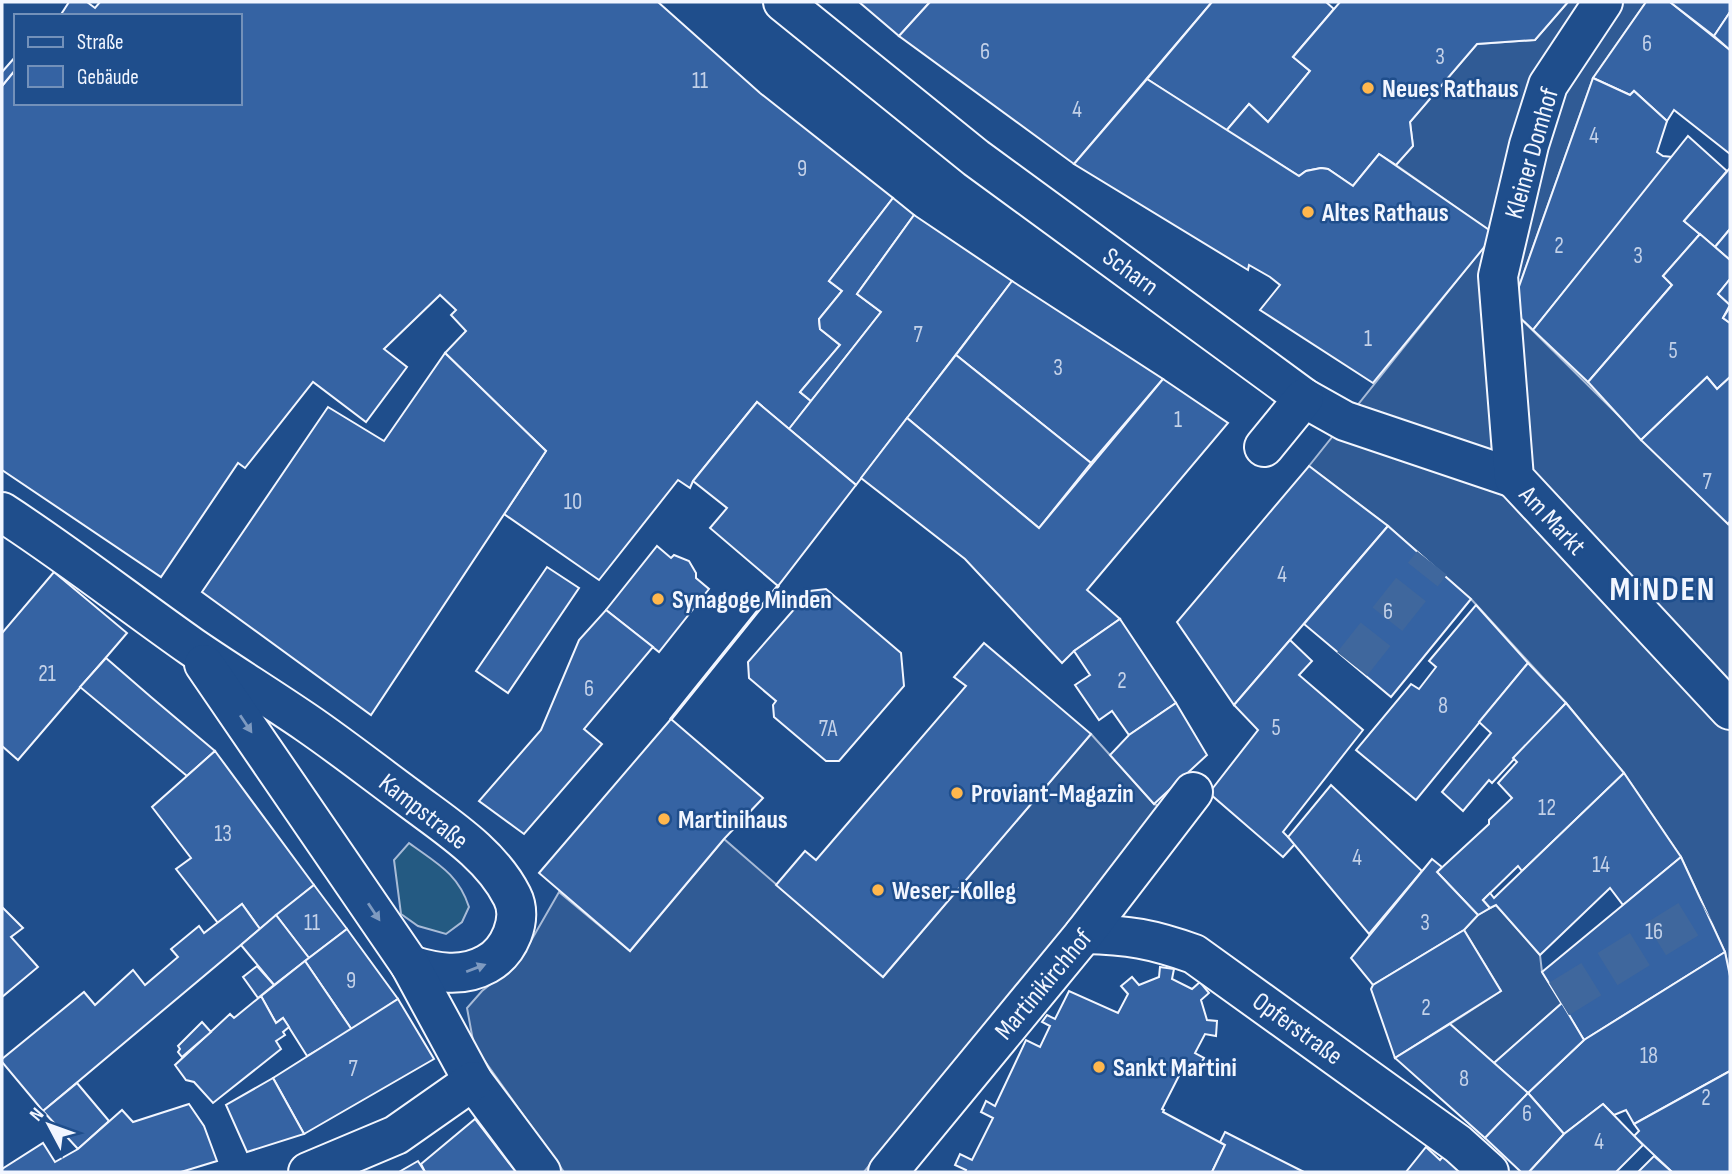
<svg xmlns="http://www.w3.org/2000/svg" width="1732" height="1174" font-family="'Sofia Sans Condensed',sans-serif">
<rect width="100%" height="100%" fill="#1f4e8c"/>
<!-- green -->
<path fill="#245a82" stroke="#a8bbd7" stroke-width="2" d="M409,843C436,863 458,873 469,907L462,922L446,934L418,926L401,914L394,860Z"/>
<!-- parking -->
<g fill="#305b95" stroke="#a8bbd7" stroke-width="2">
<polygon points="1568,2 1646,2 1593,78 1511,309 1730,526 1730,976 1725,952 1681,857 1624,773 1566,703 1471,599 1388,526 1309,466 1494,234 1396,165 1413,146 1410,122 1477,44 1535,40"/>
<polygon points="1091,734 1154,804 1164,807 864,1172 564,1172 474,1046 467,1008 482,991 508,970 524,953 559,892 630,951 724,839 883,977"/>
<polygon points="1496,905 1540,955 1542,972 1562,1003 1494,1063 1450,1024 1501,991 1464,930 1478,915"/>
</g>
<!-- building -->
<g fill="#3563a3" stroke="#f2f6ff" stroke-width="2">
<polygon points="69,2 87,2 95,8 100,2 658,2 760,93 893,198 829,281 842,291 819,319 820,329 840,345 800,392 811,401 789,429 757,402 693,481 690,488 678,480 599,580 504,514 546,451 445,353 466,331 451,315 456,310 440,295 384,349 407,367 366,422 313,382 245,468 238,463 161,577 2,470 2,86 16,69 16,103 240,103 240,16 60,16"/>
<polygon points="859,2 930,2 899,36"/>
<polygon points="930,2 1212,2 1074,164 899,36"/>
<polygon points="1212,2 1326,2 1334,9 1293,57 1310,71 1268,122 1249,104 1226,131 1147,79"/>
<polygon points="1340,2 1568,2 1535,40 1477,44 1410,122 1413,146 1396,165 1379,154 1353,186 1328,169 1321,168 1306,171 1299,176 1226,131 1249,104 1268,122 1310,71 1293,57"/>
<polygon points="1646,2 1670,2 1730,50 1730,154 1674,110 1667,121 1634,91 1630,95 1593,78"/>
<polygon points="1670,2 1730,2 1730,12 1714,36"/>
<polygon points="1730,12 1730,50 1714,36"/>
<polygon points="16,56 16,69 2,86 2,72"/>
<polygon points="1593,78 1630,95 1634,91 1667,121 1657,152 1663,156 1673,157 1533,330 1511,309"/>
<polygon points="1147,79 1299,176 1306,171 1321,168 1328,169 1353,186 1379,154 1495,234 1373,383 1260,310 1280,285 1270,277 1249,265 1248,270 1074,164"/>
<polygon points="1688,136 1727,171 1684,221 1700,234 1663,276 1672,285 1588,382 1533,330"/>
<polygon points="1730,168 1730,229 1715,247 1684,221"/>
<polygon points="893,198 914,215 857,294 881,312 811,401 800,392 840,345 820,329 819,319 842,291 829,281"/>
<polygon points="914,215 1012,281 856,485 789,429 881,312 857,294"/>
<polygon points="1730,229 1730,260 1715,247"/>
<polygon points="1700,234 1730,260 1730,279 1718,294 1730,305 1723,318 1730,323 1730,377 1717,389 1707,377 1641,440 1588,382 1672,285 1663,276"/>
<polygon points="1730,279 1730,305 1718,294"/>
<polygon points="1012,281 1163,379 1091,463 956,355"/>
<polygon points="1730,307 1730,323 1723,318"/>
<polygon points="445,353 546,451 371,715 202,592 328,407 384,441"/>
<polygon points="956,355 1091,463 1039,528 907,418"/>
<polygon points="1707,377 1717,389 1730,377 1730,521 1728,524 1641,440"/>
<polygon points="1163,379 1228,423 1087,590 1120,619 1074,651 1062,663 965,559 861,478 907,418 1039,528"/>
<polygon points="757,402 856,485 778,586 710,528 727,508 693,481"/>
<polygon points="1309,466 1388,526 1234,705 1177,622"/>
<polygon points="1388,526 1471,599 1391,697 1304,624"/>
<polygon points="657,546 671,558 674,555 689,561 696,573 696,578 709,589 659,652 606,610"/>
<polygon points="547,567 579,588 508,693 476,671"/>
<polygon points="54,572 127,633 18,760 2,746 2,633"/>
<polygon points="826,589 901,653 904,686 839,761 826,761 774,717 773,705 776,701 749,678 748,662 810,591"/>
<polygon points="1476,605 1528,663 1416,800 1356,750 1411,684 1419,689 1436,667 1429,661"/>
<polygon points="606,610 653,647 584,729 602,744 524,834 479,801 541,730 579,640"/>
<polygon points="1120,619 1176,703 1129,735 1112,711 1099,720 1075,685 1090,675 1074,651"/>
<polygon points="1290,640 1312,661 1299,675 1363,730 1283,832 1295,844 1283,857 1209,793 1258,730 1234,705"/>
<polygon points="984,643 1091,734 883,977 776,885 805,851 816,860 966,686 954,677"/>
<polygon points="106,658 151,697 215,751 187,776 80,687"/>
<polygon points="1528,663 1566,703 1492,783 1489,780 1463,811 1442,792 1491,733 1479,722"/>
<polygon points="1176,703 1207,755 1154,804 1110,755 1129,735"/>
<polygon points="1566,703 1624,773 1522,871 1518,866 1483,900 1490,908 1478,915 1437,872 1489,824 1489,820 1512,798 1498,783 1517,762 1513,758"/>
<polygon points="671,719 763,798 724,839 630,951 539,873"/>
<polygon points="215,751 314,885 260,929 242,904 218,923 176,869 191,858 152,807"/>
<polygon points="1624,773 1681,857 1623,905 1610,888 1540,955 1496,905 1490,908 1483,900 1490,893 1494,898"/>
<polygon points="1331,785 1422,871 1369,934 1288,837"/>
<polygon points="1681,857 1725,952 1584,1040 1542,972"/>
<polygon points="1432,859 1442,867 1437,872 1478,915 1464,930 1373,985 1351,958"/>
<polygon points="314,885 347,929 309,958 276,915"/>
<polygon points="242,904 260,929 43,1111 2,1062 2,1059 84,992 95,1005 133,970 145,985 178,957 171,949 199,926 204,933"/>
<polygon points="2,907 23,928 11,937 38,967 2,997"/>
<polygon points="276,915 309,958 274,985 241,945"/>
<polygon points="347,929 398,999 352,1030 305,961"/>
<polygon points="1464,930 1501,991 1395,1058 1371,989 1373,985"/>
<polygon points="1725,952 1730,976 1730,1071 1634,1124 1626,1110 1614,1115 1603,1104 1564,1134 1528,1093 1584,1040"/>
<polygon points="305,961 352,1030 307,1056 283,1018 276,1023 261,996"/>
<polygon points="257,966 274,985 258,998 243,977"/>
<polygon points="1160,967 1174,969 1172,979 1192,989 1200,982 1209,993 1201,1000 1207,1020 1217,1021 1216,1036 1205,1034 1195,1053 1204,1058 1197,1071 1185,1064 1162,1109 1164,1110 1163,1112 1225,1145 1212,1172 965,1172 966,1170 955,1165 960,1154 972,1160 993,1118 981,1112 986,1101 995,1106 1026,1040 1040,1047 1050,1026 1042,1022 1047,1015 1055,1019 1069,991 1118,1013 1128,994 1121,986 1132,977 1139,985 1159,977"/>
<polygon points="261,996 276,1023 283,1018 289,1027 283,1032 285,1035 276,1041 281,1049 213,1103 194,1082 186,1080 175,1065 230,1014 234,1018"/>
<polygon points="398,999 434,1059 304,1134 273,1078"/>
<polygon points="1562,1003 1584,1040 1528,1093 1494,1063"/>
<polygon points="202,1022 211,1032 182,1057 178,1052 180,1049 178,1046"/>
<polygon points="1450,1024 1528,1093 1485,1138 1395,1058"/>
<polygon points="1730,1071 1730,1172 1672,1172 1634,1136 1639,1131 1634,1124"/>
<polygon points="273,1078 304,1134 247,1152 226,1105"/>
<polygon points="77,1083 109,1121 78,1149 43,1111"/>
<polygon points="1528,1093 1564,1134 1529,1172 1521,1172 1485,1138"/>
<polygon points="189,1104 204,1126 217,1161 181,1172 2,1172 2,1169 43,1143 55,1162 78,1149 122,1110 133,1122"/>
<polygon points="1603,1104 1643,1145 1616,1172 1529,1172 1564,1134"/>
<polygon points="475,1119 516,1172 425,1172 421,1164"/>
<polygon points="1225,1132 1304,1172 1212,1172 1225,1145 1220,1142"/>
<polygon points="1426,1147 1440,1160 1445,1154 1465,1172 1406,1172"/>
<polygon points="1654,1156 1672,1172 1638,1172"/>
<polygon points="418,1161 425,1172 399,1172"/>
</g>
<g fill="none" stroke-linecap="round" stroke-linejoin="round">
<!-- street-tunnel -->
<g stroke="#3f679d" stroke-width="38" stroke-dasharray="38 19" stroke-linecap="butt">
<polyline points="1352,664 1432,563"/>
<polyline points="1559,999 1705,909"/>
</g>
<defs>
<g id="street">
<polyline points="783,2 976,158 1304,398 1345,421 1514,478"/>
<polyline points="1603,2 1548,85 1529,145 1498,276 1514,478 1730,710"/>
<polyline points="1264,447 1304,398"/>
<path d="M2,512C67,554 128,602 192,647C230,673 269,697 307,723C342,747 375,773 409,798C446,826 491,854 512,896C524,919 509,952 487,964C462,978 436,973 410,965"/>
<polyline points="204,664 410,965 473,1081 541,1172"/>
<path d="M1084,934C1129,935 1152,939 1194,954L1458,1144L1489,1172"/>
<polyline points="308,1172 396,1135 473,1081"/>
<polyline points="888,1172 1084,934 1193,792"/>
</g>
</defs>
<!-- street casing -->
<use href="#street" stroke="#f2f6ff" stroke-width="42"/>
<!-- street -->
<use href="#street" stroke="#1f4e8c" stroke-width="38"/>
<!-- wall -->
<polyline stroke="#f2f6ff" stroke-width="3.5" points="671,719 778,586"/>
</g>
<!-- one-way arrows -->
<defs><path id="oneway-solid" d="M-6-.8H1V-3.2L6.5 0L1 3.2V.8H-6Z" transform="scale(1.75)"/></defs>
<g fill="#7e9ac0">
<use href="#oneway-solid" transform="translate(246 724) rotate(56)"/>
<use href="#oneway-solid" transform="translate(374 912) rotate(56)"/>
<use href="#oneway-solid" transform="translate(476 968) rotate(-21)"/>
</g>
<!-- markers -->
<g fill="#ffb74d" stroke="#1f4e8c" stroke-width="2.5">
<circle cx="1368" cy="88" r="7"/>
<circle cx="1308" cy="212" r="7"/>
<circle cx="658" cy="599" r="7"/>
<circle cx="957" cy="793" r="7"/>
<circle cx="664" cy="819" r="7"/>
<circle cx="878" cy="890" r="7"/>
<circle cx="1099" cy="1067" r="7"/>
</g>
<g text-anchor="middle" stroke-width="5" stroke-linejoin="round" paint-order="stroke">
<!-- number labels -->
<g font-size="23" fill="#c3d1e8">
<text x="1647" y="51">6</text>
<text x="985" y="59">6</text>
<text x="1440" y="64">3</text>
<text x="700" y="88">11</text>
<text x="1077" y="117">4</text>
<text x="1594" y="143">4</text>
<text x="802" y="176">9</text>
<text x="1559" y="253">2</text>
<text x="1638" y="263">3</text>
<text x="918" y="342">7</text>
<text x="1368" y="346">1</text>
<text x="1673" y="358">5</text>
<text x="1058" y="375">3</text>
<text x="1178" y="427">1</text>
<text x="1707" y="489">7</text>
<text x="573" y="509">10</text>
<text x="1282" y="582">4</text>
<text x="1388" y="619">6</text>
<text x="47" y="681">21</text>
<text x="1122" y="688">2</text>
<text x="589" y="696">6</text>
<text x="1443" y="713">8</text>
<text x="1276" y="735">5</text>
<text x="828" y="736">7A</text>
<text x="1547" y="815">12</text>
<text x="223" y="841">13</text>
<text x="1357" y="865">4</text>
<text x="1601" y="872">14</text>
<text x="312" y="930">11</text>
<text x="1425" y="930">3</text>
<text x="1654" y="939">16</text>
<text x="351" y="988">9</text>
<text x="1426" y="1015">2</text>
<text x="1649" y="1063">18</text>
<text x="353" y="1076">7</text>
<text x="1464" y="1086">8</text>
<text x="1706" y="1105">2</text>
<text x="1527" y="1121">6</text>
<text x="1599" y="1149">4</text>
</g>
<!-- poi labels -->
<g font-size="26" font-weight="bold" fill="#f2f6ff" stroke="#1f4e8c" text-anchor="start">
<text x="1382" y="97">Neues Rathaus</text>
<text x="1322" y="221">Altes Rathaus</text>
<text x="672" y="608">Synagoge Minden</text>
<text x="971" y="802">Proviant-Magazin</text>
<text x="678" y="828">Martinihaus</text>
<text x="892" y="899">Weser-Kolleg</text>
<text x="1113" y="1076">Sankt Martini</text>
</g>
<!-- street labels -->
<g font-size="26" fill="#f2f6ff" stroke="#1f4e8c">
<text transform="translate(1531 153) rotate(-74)" y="9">Kleiner Domhof</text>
<text transform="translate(1131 271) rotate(36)" y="9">Scharn</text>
<text transform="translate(1553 520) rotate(47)" y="9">Am Markt</text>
<text transform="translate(424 811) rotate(38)" y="9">Kampstraße</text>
<text transform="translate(1043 984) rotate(-50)" y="9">Martinikirchhof</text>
<text transform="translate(1298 1028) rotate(36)" y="9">Opferstraße</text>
</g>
<!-- district labels -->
<g font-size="33" font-weight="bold" letter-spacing="2" fill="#f2f6ff" stroke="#1f4e8c">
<text x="1663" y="600">MINDEN</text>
</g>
</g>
<!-- border -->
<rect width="1732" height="1174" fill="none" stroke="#f2f6ff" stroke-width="7"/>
<!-- legend -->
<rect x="14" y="14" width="228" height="91" fill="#1f4e8c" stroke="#7391ba" stroke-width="2"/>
<rect x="28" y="37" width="35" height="10" fill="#1f4e8c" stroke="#7391ba" stroke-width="2"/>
<text x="77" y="49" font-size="21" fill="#f2f6ff">Straße</text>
<rect x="28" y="66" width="35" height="21" fill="#3563a3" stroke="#7391ba" stroke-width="2"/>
<text x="77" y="84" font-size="21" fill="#f2f6ff">Gebäude</text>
<!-- north arrow -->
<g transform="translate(49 1125) rotate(311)" stroke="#1f4e8c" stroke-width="5" paint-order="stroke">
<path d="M0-5L12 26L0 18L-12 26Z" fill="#f2f6ff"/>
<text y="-10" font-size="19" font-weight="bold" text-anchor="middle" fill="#f2f6ff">N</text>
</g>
</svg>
